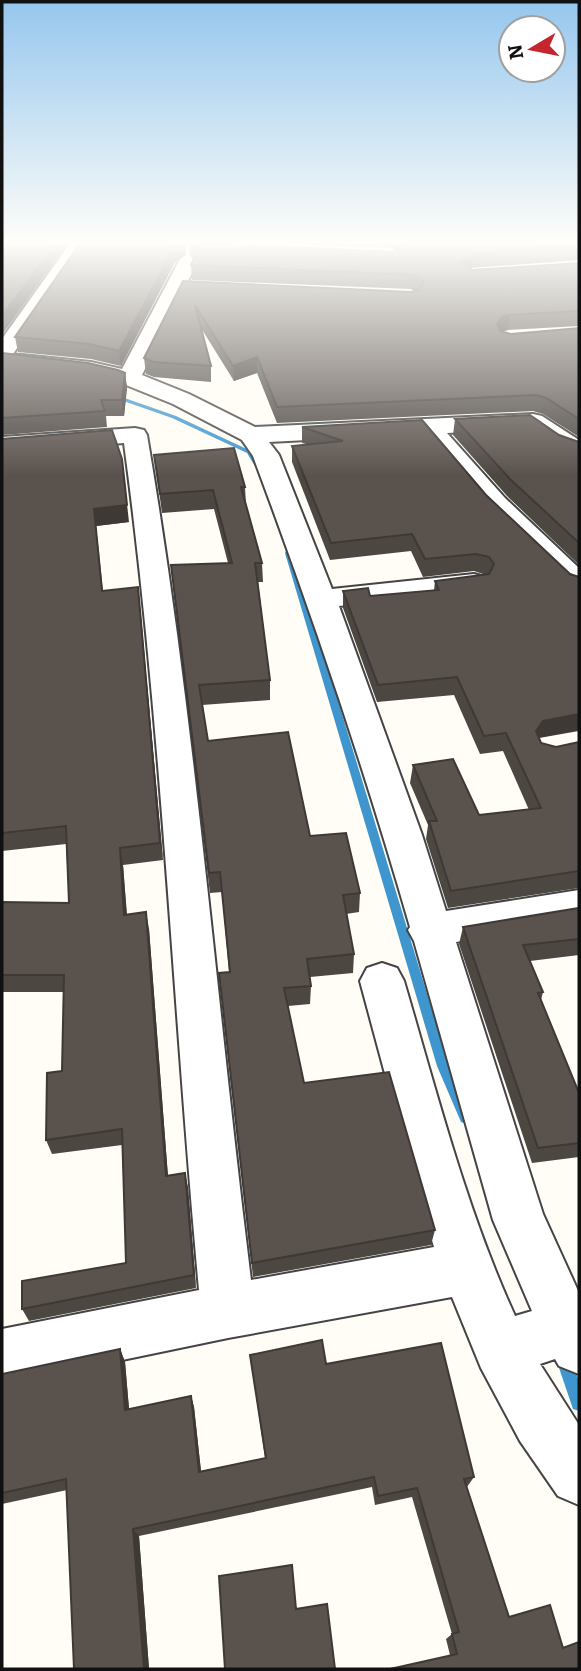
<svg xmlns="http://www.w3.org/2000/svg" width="581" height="1671" font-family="Bitter,serif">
<rect width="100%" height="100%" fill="#fffdf5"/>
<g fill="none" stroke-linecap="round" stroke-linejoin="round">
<!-- stream -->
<g fill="#3f96cf" fill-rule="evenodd">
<polygon points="112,395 116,395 176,416 251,451 266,471 259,473 247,453 172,418 112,397"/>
<polygon points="286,551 292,551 293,553 449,1066 473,1118 471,1122 466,1124 461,1122 437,1066 285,553"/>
<polygon points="563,1348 568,1351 579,1381 579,1411 573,1409 555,1356 558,1351"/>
</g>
<defs>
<path id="minor" d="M71,242H90L13,354L91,362L122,369L189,242H207L142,375L189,394L255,427L533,414L542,416L579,440V457L557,449L528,429L447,433L505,498L579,568V593L568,590L485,510L422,434L269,442L279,455L332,589L474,574L485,577L489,583L485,589L474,592L339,606L422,835L446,911L579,890V922L456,942L543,1214L579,1293V1374L559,1366L555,1359L540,1364L579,1425V1505L558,1496L520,1441L481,1368L452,1297L228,1338L2,1385V1329L199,1290C173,1008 162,724 124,443L2,453V437L135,428L144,430L147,435C195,715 216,998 251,1280L434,1247L412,1174L360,981L367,968L382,963L397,968L404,981C437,1093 466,1209 515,1316L532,1311L493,1220L414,941L408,930L410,927C364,767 311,611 253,456L242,440L173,404L121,383L91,376L2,366V339Z"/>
</defs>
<!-- minor casing -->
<use href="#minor" stroke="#444" stroke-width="4"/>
<!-- minor -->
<use href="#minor" fill="#fff" fill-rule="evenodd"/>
</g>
<!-- wall -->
<g fill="#4d4742">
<polygon points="81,242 198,242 393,252 395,250 392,248 242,242 579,242 579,260 470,268 472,270 579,263 579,326 508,330 502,332 511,334 579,328 579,437 543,414 533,411 277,423 257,373 234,381 201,328 211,366 211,382 154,377 146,374 144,358 183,281 411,292 415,291 410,289 192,280 191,265 194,259 190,256 189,244 185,247 186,255 175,262 121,366 91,359 18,352 15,337"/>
<polygon points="2,353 125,373 127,388 124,416 106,416 107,427 2,435"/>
<polygon points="455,419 559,435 579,442 579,565 507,496 453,435"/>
<polygon points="422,420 486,495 570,574 579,577 579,731 539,738 541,743 556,747 579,742 579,888 448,908 426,839 428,825 410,783 413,765 479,815 529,810 503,751 480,754 454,695 377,702 343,608 343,591 370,596 434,590 435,581 486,575 474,571 423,577 411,551 330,560 292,462 292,446 306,444 302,443 302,427"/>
<polygon points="2,439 129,522 96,526 103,591 138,587 163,860 123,865 127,915 149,929 168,1176 185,1173 188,1188 196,1288 29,1321 22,1309 126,1263 122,1145 52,1154 46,1140 62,1071 64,992 2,992 2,902 69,903 66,844 2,851"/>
<polygon points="154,455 245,487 246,505 262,563 263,582 258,582 270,680 270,700 202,705 208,741 310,836 360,893 359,912 346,914 354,954 353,973 310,977 311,986 310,1004 288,1006 304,1083 435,1230 431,1245 253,1277 221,991 229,972 222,892 210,893 173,584 228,563 214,509 162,513"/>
<polygon points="579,908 579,955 530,961 543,992 541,1000 579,1093 579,1157 532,1163 459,944 463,927"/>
<polygon points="120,1349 125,1362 129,1409 191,1396 194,1407 201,1471 265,1458 250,1355 326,1364 474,1477 467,1487 509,1617 563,1648 579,1669 450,1655 446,1639 452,1634 412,1497 375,1505 372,1487 139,1536 149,1669 74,1669 67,1490 2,1504 2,1374"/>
</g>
<!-- shaded-wall -->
<g fill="#3f3936">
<polygon points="57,242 69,242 2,335 2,316"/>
<polygon points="182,242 189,242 189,244 185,247 186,255 175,262 121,366 119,351 174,248"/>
<polygon points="474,253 472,267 460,275 461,261"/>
<polygon points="510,315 508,330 499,332 497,324 502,317"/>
<polygon points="257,357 257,373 234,381 233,366"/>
<polygon points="125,373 127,388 124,416 122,400"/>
<polygon points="122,459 129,522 96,526 105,608 94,509"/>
<polygon points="138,587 140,605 163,860 160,843"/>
<polygon points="579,714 578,730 538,738 536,731 543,721"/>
<polygon points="120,848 123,865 128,932 124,915"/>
<polygon points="146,912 149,929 169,1190 166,1176"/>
<polygon points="185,1173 188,1188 196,1288 194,1275"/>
<polygon points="120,1349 125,1362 130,1421 125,1410"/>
<polygon points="191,1396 194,1407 202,1481 199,1472"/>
<polygon points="133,1529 139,1536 149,1669 144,1669"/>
</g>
<!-- building -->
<g fill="#5a524d" stroke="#3f3936" stroke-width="2">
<polygon points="2,242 57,242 2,316"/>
<polygon points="81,242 182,242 174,248 119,351 89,344 15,337"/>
<polygon points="190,242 393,252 405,244 403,242 579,242 579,246 474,253 461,261 472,270 579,263 579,311 510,315 502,317 497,324 500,331 511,334 579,328 579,419 546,398 536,395 277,407 257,357 233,366 195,305 211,366 153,362 144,358 183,281 411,292 419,290 424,283 420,278 411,275 191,265 199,248"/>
<polygon points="2,353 88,363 118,370 125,373 122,400 101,400 105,411 2,418"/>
<polygon points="530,415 559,435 579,442 579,543 510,479 455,419"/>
<polygon points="422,420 486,495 570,574 579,577 579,714 543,721 536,731 541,743 556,747 579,742 579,871 451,891 429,821 437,821 413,765 453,759 479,815 541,808 506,733 484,736 457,677 378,685 343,591 368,588 370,596 439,590 435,581 489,574 494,564 489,557 476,554 425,559 412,534 331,543 292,446 343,441 302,427"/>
<polygon points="112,430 122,459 127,505 94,509 102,591 138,587 160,843 120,848 124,915 146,912 166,1176 185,1173 194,1275 22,1309 22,1281 126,1263 122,1129 46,1140 47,1073 62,1071 64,975 2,975 2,902 69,903 66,826 2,833 2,439"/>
<polygon points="234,448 245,487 241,487 262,563 255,563 270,680 199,685 208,741 288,732 310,836 346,833 360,893 343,895 354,954 307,959 311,986 284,988 304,1083 389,1072 435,1230 252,1263 219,973 230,972 220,872 209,873 171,565 232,563 213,490 160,494 154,455"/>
<polygon points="579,908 579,939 523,945 543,992 538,993 579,1093 579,1143 538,1148 463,927"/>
<polygon points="322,1340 326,1364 441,1343 474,1477 464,1479 509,1617 550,1605 563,1648 579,1642 579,1669 390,1669 457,1654 452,1634 459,1632 417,1488 378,1496 374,1477 133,1529 144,1669 74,1669 66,1479 2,1493 2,1374 120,1349 125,1410 191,1396 199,1472 266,1458 250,1355"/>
<polygon points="292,1565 296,1609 327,1604 335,1669 225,1669 219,1576"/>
</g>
<!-- sky -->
<linearGradient id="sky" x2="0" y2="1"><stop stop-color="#95c6ee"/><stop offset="0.51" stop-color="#fffefa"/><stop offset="1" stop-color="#fffefa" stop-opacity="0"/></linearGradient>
<rect width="581" height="476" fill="url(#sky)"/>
<!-- border -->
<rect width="581" height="1671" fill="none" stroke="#111111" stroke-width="7"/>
<!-- north arrow -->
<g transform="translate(532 49) rotate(260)"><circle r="33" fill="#ffffff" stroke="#a0a0a0" stroke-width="2"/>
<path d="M0-5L12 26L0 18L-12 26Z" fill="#c4262e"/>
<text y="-10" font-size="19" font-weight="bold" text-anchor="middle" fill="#111111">N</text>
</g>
</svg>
